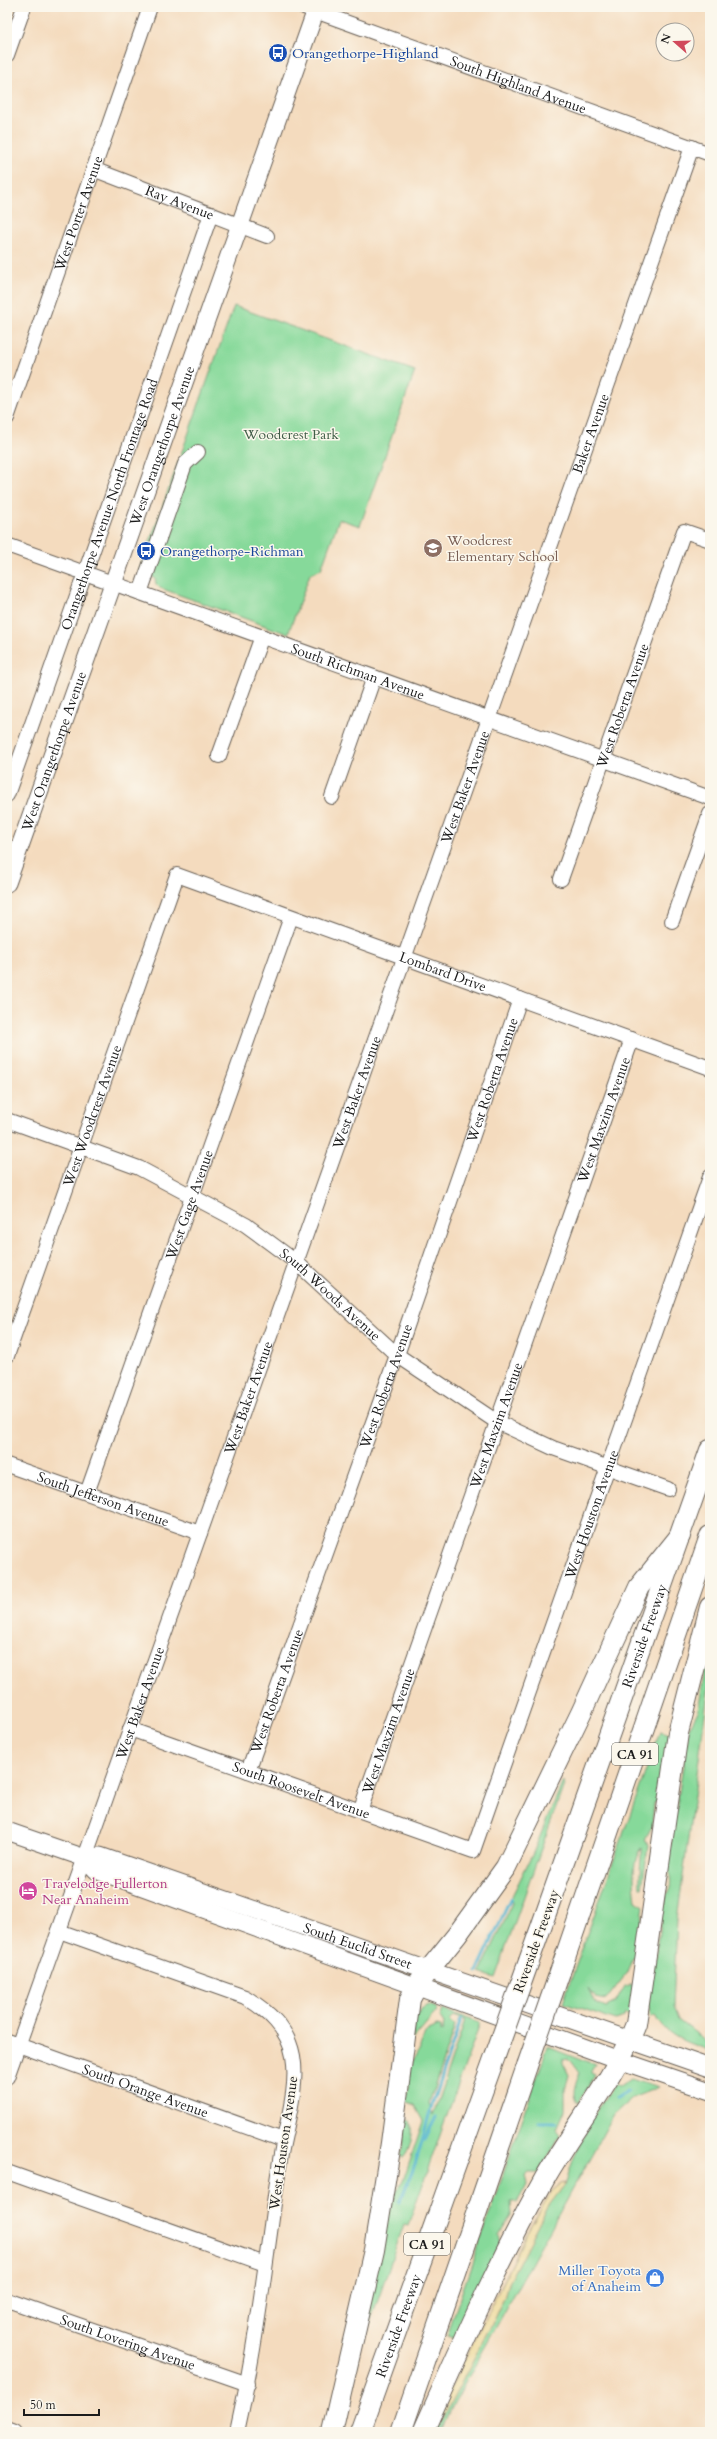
<svg xmlns="http://www.w3.org/2000/svg" width="717" height="2439" font-family="Cardo,serif">
<rect width="100%" height="100%" fill="#fbf7ec"/>
<filter id="ink" filterUnits="userSpaceOnUse"><feTurbulence type="fractalNoise" baseFrequency=".025" numOctaves="2"/><feDisplacementMap in="SourceGraphic" scale="8" xChannelSelector="R" yChannelSelector="G"/><feConvolveMatrix kernelMatrix="1 2 1 2 8 2 1 2 1" color-interpolation-filters="sRGB"/></filter>
<filter id="wash" filterUnits="userSpaceOnUse"><feTurbulence type="fractalNoise" baseFrequency=".012" numOctaves="4" result="noise"/><feDisplacementMap in="SourceGraphic" scale="16" xChannelSelector="R" yChannelSelector="G"/><feGaussianBlur stdDeviation="0.9" result="paint"/><feColorMatrix in="noise" values="0 0 0 0 0 0 0 0 0 0 0 0 0 0 0 0 0 1.4 0 .05"/><feComposite in="paint" operator="in"/></filter>
<g filter="url(#wash)">
<rect width="100%" height="100%" fill="#f4dbbe"/>
<!-- green -->
<g fill="#86d99a" stroke="#517a5b" fill-rule="evenodd">
<polygon points="234,306 415,371 360,526 339,519 321,569 310,574 288,634 160,588 156,584 155,578 139,572"/>
<path d="M710,1638V1678L677,1920L673,2006L678,2020L710,2045V2051C689,2043 665,2037 656,2015L651,2017L648,2004L664,1898C671,1889 673,1879 667,1869L689,1728L698,1711Z"/>
<path d="M660,1731L671,1734L660,1798L654,1803L652,1825L645,1841L647,1842L648,1846L642,1888L640,1887C639,1880 642,1850 641,1848C631,1863 634,1883 636,1901L644,1906L637,1956L632,1959L627,1973L606,2000L596,1998L589,1989L595,2002L606,2007L616,2002L625,1986L634,1984L630,2016L625,2014L624,2017L616,2020L563,2002Z"/>
<polygon points="563,1781 565,1782 495,1978 480,1973 513,1903 511,1898 533,1853"/>
<polygon points="428,2005 438,2008 436,2013 413,2040 416,2012 420,2012 421,2009"/>
<path d="M443,2010L480,2023L408,2225L404,2224L367,2331L363,2330L389,2204L403,2181L423,2121L414,2105L406,2101L411,2066L428,2030L437,2026L441,2027V2031L443,2030L444,2024L440,2018ZM454,2016L465,2020L433,2115L429,2103L455,2025L450,2020Z"/>
<path d="M548,2046L596,2065L591,2073L595,2075L579,2102C570,2094 579,2083 579,2073L568,2058L563,2059V2063L569,2075L565,2090V2110L557,2129L561,2135L539,2173H529L525,2176L527,2184L517,2203H511L512,2215L499,2236L501,2244L456,2338L447,2335Z"/>
<polygon points="631,2078 659,2087 632,2098 614,2114 453,2405 441,2432 436,2432 491,2325 504,2297 508,2283 547,2208 566,2183 573,2160 589,2123 614,2084 618,2087"/>
<path d="M408,2120L411,2121C414,2131 411,2150 403,2158L401,2157L405,2125Z"/>
</g>
<!-- sand -->
<polygon fill="#eeda9e" stroke="#857b5d" points="566,2183 547,2208 508,2283 504,2297 491,2325 436,2432 429,2432 525,2236 551,2192 561,2184"/>
<g fill="none" stroke-linecap="round" stroke-linejoin="round">
<!-- stream -->
<g stroke="#51b5d0" stroke-width="3">
<polyline points="477,1972 511,1898"/>
<polyline points="617,2098 628,2090"/>
<polyline points="538,2122 557,2122"/>
<polyline points="425,2139 436,2117"/>
<path d="M399,2201C414,2174 421,2145 429,2115C438,2082 451,2051 461,2019"/>
</g>
</g>
</g>
<g filter="url(#ink)">
<g fill="none" stroke-linecap="round" stroke-linejoin="round">
<defs>
<g id="minor">
<path id="s1" d="M304,7L710,154"/>
<polyline points="7,55 24,7"/>
<path id="s2" d="M93,169L267,236"/>
<path id="s3" d="M7,418L150,7"/>
<path id="s4" d="M7,545L710,798"/>
<polyline points="140,593 185,464 198,452"/>
<polyline points="219,756 262,636"/>
<path id="s5" d="M7,795L211,214"/>
<polyline points="332,797 374,677"/>
<path id="s6" d="M561,879L684,531L710,540"/>
<polyline points="672,921 710,814"/>
<path id="s7" d="M7,1120L139,1168L246,1225L296,1262L397,1355L497,1422L553,1448L668,1489"/>
<path id="s8" d="M7,1356L177,875L710,1068"/>
<path id="s9" d="M7,1465L200,1533"/>
<path id="s10" d="M87,1493L291,917"/>
<path id="s11" d="M130,1729L473,1851L710,1177"/>
<path id="s12" d="M248,1771L397,1355L520,999"/>
<path id="s13" d="M360,1811L632,1039"/>
<path d="M59,1931L245,1997C268,2011 288,2028 293,2056C299,2089 285,2127 280,2160C267,2251 257,2343 237,2432"/>
<path id="s14" d="M7,2041L283,2140"/>
<path id="s15" d="M7,2077L692,147"/>
<polyline points="7,2172 265,2264"/>
<path id="s16" d="M7,2300L248,2384"/>
<polyline points="7,2429 15,2432"/>
</g>
<g id="major">
<path id="s17" d="M7,883L317,7"/>
<polyline points="7,1831 85,1858 96,1870 619,2060 710,2091"/>
<path id="s18" d="M85,1858L100,1856L710,2068"/>
</g>
<g id="highway">
<path id="s19" d="M529,1961L710,1450"/>
<polyline points="560,1972 710,1536"/>
<polyline points="332,2432 374,2250 391,2143 410,1999 419,1982 457,1935 506,1867 581,1713 639,1587 680,1536"/>
<path id="s20" d="M360,2432L495,2056"/>
<polyline points="401,2432 527,2066"/>
<path d="M423,2432C461,2347 499,2260 545,2178C574,2127 614,2080 636,2024L678,1733L710,1607"/>
</g>
</defs>
<!-- minor casing -->
<use href="#minor" stroke="#685f55" stroke-width="16"/>
<!-- major casing -->
<use href="#major" stroke="#685f55" stroke-width="19"/>
<!-- highway casing -->
<use href="#highway" stroke="#685f55" stroke-width="22"/>
<!-- minor -->
<use href="#minor" stroke="#fff" stroke-width="14"/>
<!-- major -->
<use href="#major" stroke="#fff" stroke-width="17"/>
<!-- highway -->
<use href="#highway" stroke="#fff" stroke-width="20"/>
<defs>
<g id="highway-bridge">
<polyline points="495,2056 529,1961"/>
<polyline points="527,2066 560,1972"/>
</g>
</defs>
<!-- highway-bridge casing -->
<use href="#highway-bridge" stroke="#685f55" stroke-width="22" stroke-linecap="butt"/>
<!-- highway-bridge -->
<use href="#highway-bridge" stroke="#fff" stroke-width="20"/>
</g>
</g>
<!-- icons -->
<defs>
<symbol id="bus-disc" viewBox="-11 -11 22 22"><circle r="9.5" fill="#1a4fb4" stroke="#fbf7ec"/><path d="M-5-6H5V4H4V6H2V4H-2V6H-4V4H-5ZM-3.5-4V0h7V-4ZM-3.5 1.2v1.5H-2V1.2ZM2 1.2v1.5H3.5V1.2Z" fill="#fff"/></symbol>
<symbol id="school-disc" viewBox="-11 -11 22 22"><circle r="9.5" fill="#8d6e63" stroke="#fbf7ec"/><path d="M0-5L7-2L0 1L-7-2ZM-4 1L0 2.5L4 1V4Q0 6-4 4Z" fill="#fff"/></symbol>
<symbol id="hotel-disc" viewBox="-11 -11 22 22"><circle r="9.5" fill="#d1479c" stroke="#fbf7ec"/><path d="M-6-4.5h1.5V1H6V5H4.5V3h-9V5H-6ZM-4 0a1.8 1.8 0 1 1 3.6 0ZM.5 0V-2.5h3Q6-2.5 6 0Z" fill="#fff"/></symbol>
<symbol id="shop-disc" viewBox="-11 -11 22 22"><circle r="9.5" fill="#3f7fe0" stroke="#fbf7ec"/><path d="M-5-2.5h2.3a2.7 3.5 0 0 1 5.4 0H5L5.5 6h-11ZM-1.5-2.5h3a1.5 2.3 0 0 0-3 0Z" fill="#fff"/></symbol>
</defs>
<g fill-rule="evenodd">
<use href="#bus-disc" x="267" y="42" width="22" height="22"/>
<use href="#school-disc" x="422" y="537" width="22" height="22"/>
<use href="#bus-disc" x="135" y="540" width="22" height="22"/>
<use href="#hotel-disc" x="17" y="1880" width="22" height="22"/>
<use href="#shop-disc" x="644" y="2267" width="22" height="22"/>
</g>
<g text-anchor="middle" stroke-width="3" stroke-linejoin="round" paint-order="stroke">
<!-- shield labels -->
<g fill="#fbf7ec" stroke="#5f5e5a" stroke-width="1">
<rect x="612" y="1743" width="46" height="22" rx="3"/>
<rect x="404" y="2233" width="46" height="22" rx="3"/>
</g>
<g font-size="13" font-weight="bold" fill="#1c1c1c">
<text x="635" y="1759">CA 91</text>
<text x="427" y="2249">CA 91</text>
</g>
<!-- transit labels -->
<g font-size="14" fill="#164399" stroke="#fbf7ec" text-anchor="start">
<text x="292" y="58">Orangethorpe-Highland</text>
<text x="160" y="556">Orangethorpe-Richman</text>
</g>
<!-- street labels -->
<g font-size="14" fill="#1c1c1c" stroke="#fbf7ec">
<text dy="5" stroke="none"><textPath href="#s1" startOffset="228">South Highland Avenue</textPath></text>
<text dy="5" stroke="none"><textPath href="#s2" startOffset="93">Ray Avenue</textPath></text>
<text dy="5" stroke="none"><textPath href="#s3" startOffset="217">West Porter Avenue</textPath></text>
<text dy="5" stroke="none"><textPath href="#s15" startOffset="1744">Baker Avenue</textPath></text>
<text dy="5" stroke="none"><textPath href="#s17" startOffset="464">West Orangethorpe Avenue</textPath></text>
<text dy="5" stroke="none"><textPath href="#s5" startOffset="308">Orangethorpe Avenue North Frontage Road</textPath></text>
<text dy="5" stroke="none"><textPath href="#s4" startOffset="373">South Richman Avenue</textPath></text>
<text dy="5" stroke="none"><textPath href="#s6" startOffset="184">West Roberta Avenue</textPath></text>
<text dy="5" stroke="none"><textPath href="#s17" startOffset="140">West Orangethorpe Avenue</textPath></text>
<text dy="5" stroke="none"><textPath href="#s15" startOffset="1369">West Baker Avenue</textPath></text>
<text dy="5" stroke="none"><textPath href="#s8" startOffset="793">Lombard Drive</textPath></text>
<text dy="5" stroke="none"><textPath href="#s12" startOffset="733">West Roberta Avenue</textPath></text>
<text dy="5" stroke="none"><textPath href="#s15" startOffset="1045">West Baker Avenue</textPath></text>
<text dy="5" stroke="none"><textPath href="#s8" startOffset="255">West Woodcrest Avenue</textPath></text>
<text dy="5" stroke="none"><textPath href="#s13" startOffset="733">West Maxzim Avenue</textPath></text>
<text dy="5" stroke="none"><textPath href="#s10" startOffset="306">West Gage Avenue</textPath></text>
<text dy="5" stroke="none"><textPath href="#s7" startOffset="371">South Woods Avenue</textPath></text>
<text dy="5" stroke="none"><textPath href="#s12" startOffset="409">West Roberta Avenue</textPath></text>
<text dy="5" stroke="none"><textPath href="#s15" startOffset="721">West Baker Avenue</textPath></text>
<text dy="5" stroke="none"><textPath href="#s13" startOffset="409">West Maxzim Avenue</textPath></text>
<text dy="5" stroke="none"><textPath href="#s9" startOffset="102">South Jefferson Avenue</textPath></text>
<text dy="5" stroke="none"><textPath href="#s11" startOffset="721">West Houston Avenue</textPath></text>
<text dy="5" stroke="none"><textPath href="#s19" startOffset="345">Riverside Freeway</textPath></text>
<text dy="5" stroke="none"><textPath href="#s12" startOffset="85">West Roberta Avenue</textPath></text>
<text dy="5" stroke="none"><textPath href="#s15" startOffset="397">West Baker Avenue</textPath></text>
<text dy="5" stroke="none"><textPath href="#s13" startOffset="85">West Maxzim Avenue</textPath></text>
<text dy="5" stroke="none"><textPath href="#s11" startOffset="182">South Roosevelt Avenue</textPath></text>
<text transform="translate(536 1941) rotate(-70)" y="5">Riverside Freeway</text>
<text dy="5" stroke="none"><textPath href="#s18" startOffset="288">South Euclid Street</textPath></text>
<text dy="5" stroke="none"><textPath href="#s14" startOffset="147">South Orange Avenue</textPath></text>
<text transform="translate(283 2143) rotate(-82)" y="5">West Houston Avenue</text>
<text dy="5" stroke="none"><textPath href="#s20" startOffset="113">Riverside Freeway</textPath></text>
<text dy="5" stroke="none"><textPath href="#s16" startOffset="128">South Lovering Avenue</textPath></text>
</g>
<!-- park labels -->
<g font-size="14" fill="#415e48" stroke="#fbf7ec">
<text x="291" y="439">Woodcrest Park</text>
</g>
<!-- education labels -->
<g font-size="14" fill="#785e54" stroke="#fbf7ec" text-anchor="start">
<text x="447" y="545">Woodcrest<tspan x="447" dy="16">Elementary School</tspan></text>
</g>
<!-- hotel labels -->
<g font-size="14" fill="#b23c85" stroke="#fbf7ec" text-anchor="start">
<text x="42" y="1888">Travelodge Fullerton<tspan x="42" dy="16">Near Anaheim</tspan></text>
</g>
<!-- shop labels -->
<g font-size="14" fill="#366cbe" stroke="#fbf7ec" text-anchor="end">
<text x="641" y="2275">Miller Toyota<tspan x="641" dy="16">of Anaheim</tspan></text>
</g>
</g>
<!-- margin -->
<rect width="717" height="2439" fill="none" stroke="#fbf7ec" stroke-width="24"/>
<!-- north arrow -->
<g transform="translate(675 42) rotate(290)"><circle r="19" fill="#fbf7ec" stroke="#a29f99"/>
<path d="M0-3L7 15L0 10L-7 15Z" fill="#d1495b"/>
<text y="-6" font-size="11" font-weight="bold" text-anchor="middle" fill="#1c1c1c">N</text>
</g>
<!-- scale -->
<path d="M24 2409v6h75v-6" fill="none" stroke="#1c1c1c" stroke-width="2"/>
<text x="30" y="2409" font-size="12" fill="#1c1c1c" stroke="#fbf7ec" stroke-width="3" paint-order="stroke">50 m</text>
</svg>
